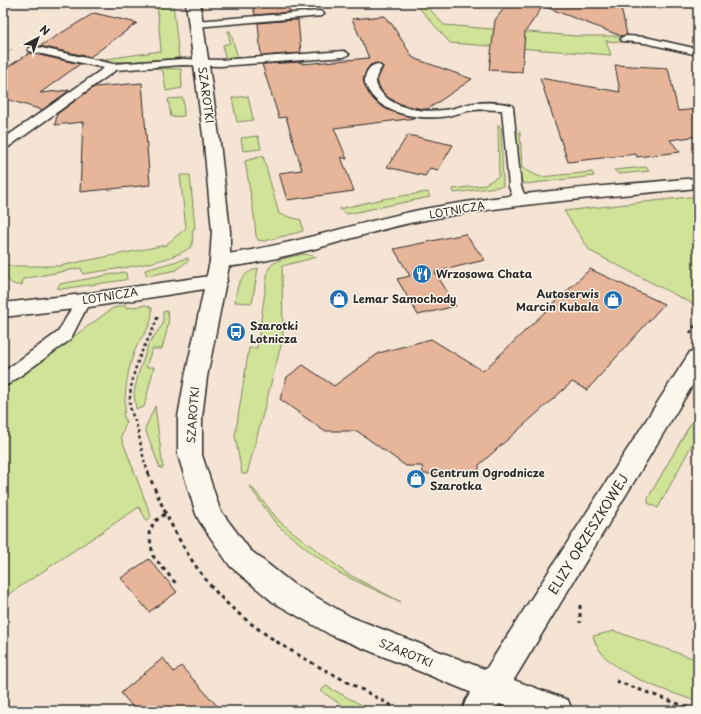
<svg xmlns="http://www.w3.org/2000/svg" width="701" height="714" font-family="'Playpen Sans',sans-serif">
<rect width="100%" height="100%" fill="#f5e3d3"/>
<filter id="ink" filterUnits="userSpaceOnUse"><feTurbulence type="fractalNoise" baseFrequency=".025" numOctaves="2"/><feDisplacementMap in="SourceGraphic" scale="8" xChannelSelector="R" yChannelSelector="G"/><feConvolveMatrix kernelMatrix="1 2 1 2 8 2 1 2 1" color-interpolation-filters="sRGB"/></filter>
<g filter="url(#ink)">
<!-- green -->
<g fill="#d0e398" stroke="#7e8762">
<polygon points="157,3 173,3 179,58 125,62 99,60 161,51"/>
<polygon points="415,3 424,3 444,25 576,36 618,36 621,42 606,41 611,55 450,43"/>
<polygon points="228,31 230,31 238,58 225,59 223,45 230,43"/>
<polygon points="155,68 181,69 182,88 166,91 163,71"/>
<polygon points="248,96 253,120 237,122 232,98"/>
<polygon points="183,98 184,116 171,117 168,99"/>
<polygon points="498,124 501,128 503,186 454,193 453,189 484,185 499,176"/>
<polygon points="520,132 522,168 540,177 592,172 594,176 525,184 521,181 516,133"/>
<polygon points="258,136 261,149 243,151 241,138"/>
<polygon points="263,156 279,214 301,220 303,231 265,241 258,240 256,236 254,215 245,161"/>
<polygon points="646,167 649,171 619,174 614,170"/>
<path d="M180,175H190L195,228L193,229L192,246C171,264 111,269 83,274L81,268L23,279L22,285C9,287 3,275 3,263L12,266H59L166,245L186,228Z"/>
<polygon points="428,192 430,197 347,214 339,209 383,199"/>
<polygon points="698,196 697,306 590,251 564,211"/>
<path d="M304,254L317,257L282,266L283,338L247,474H242L235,436L249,348H257L268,270C273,258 293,257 304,254Z"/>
<polygon points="188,258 189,260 176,270 147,276 145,270"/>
<path d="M258,268L252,303L235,302C237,283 240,275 258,268Z"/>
<polygon points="124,272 126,273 127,279 124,280 61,289 57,288 60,284"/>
<path d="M126,305V308L146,305L152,308C153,329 142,333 135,350C128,367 124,394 125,412L123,413L126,423L121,437L151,516L147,521L139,507L3,598V388L113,308Z"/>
<path d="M167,311C172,321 164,338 162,349H152L146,367H154L144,407L136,409L134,393L138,375L149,343L163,324V312Z"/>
<polygon points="155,406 163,468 160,468 145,429"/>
<polygon points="698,411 698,433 658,508 648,503 648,498"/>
<polygon points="250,485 280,522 346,573 401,602 339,573 308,550 277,525 250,487"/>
<path d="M614,631L698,660V702C666,690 602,673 593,636Z"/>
<polygon points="326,686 373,711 350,711 321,691"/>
</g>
<!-- building -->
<g fill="#e7b599" stroke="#2b2b2b">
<polygon points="252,3 286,3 290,12 255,15"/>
<polygon points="508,3 620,3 627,35 621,36 543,6 525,32 522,72 489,70 495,20"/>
<polygon points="94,13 137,23 90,57 40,46"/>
<polygon points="385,16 389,23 391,23 413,58 472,79 428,109 423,109 403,105 387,97 381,90 377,81 383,67 377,63 370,65 366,71 363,80 369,94 376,102 386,109 396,113 416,118 334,128 347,159 341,157 354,191 287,200 279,173 302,170 286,117 279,118 262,64 302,62 302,64 369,58 352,19"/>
<polygon points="293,20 298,20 301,53 261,56 258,23"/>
<polygon points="30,53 80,64 40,93 70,90 42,110 3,98 3,70"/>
<polygon points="615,65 668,68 678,111 698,109 698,136 670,140 680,152 637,157 636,154 568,162 540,78 620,92"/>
<polygon points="142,83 150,185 80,192 83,122 55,125 57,114 94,87"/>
<polygon points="408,135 453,145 438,170 430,168 425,176 387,167"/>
<polygon points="465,234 485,260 435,272 456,306 418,315 397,279 410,276 394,249"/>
<polygon points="590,269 664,304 587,390 572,382 479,465 479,473 423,474 422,466 406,466 357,431 324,431 280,399 287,377 303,365 334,386 379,353 431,339 483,371"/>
<polygon points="149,559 177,592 149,612 121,578"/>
<polygon points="163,658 174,672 181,666 222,711 136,711 121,693"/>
</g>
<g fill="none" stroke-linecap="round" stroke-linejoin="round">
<defs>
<g id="lane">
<polygon points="319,11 322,12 324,14 322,16 196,27 191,24 196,21"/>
<polygon points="626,36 645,37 698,49 698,55 645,43 622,41 621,39 622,37"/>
<polygon points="33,46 113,64 182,59 220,60 344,51 349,54 344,57 220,66 182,65 116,70 7,148 3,149 3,139 104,68 29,51 28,49"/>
<path d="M377,64L382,67C376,76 373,81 380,91C395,111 428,113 451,109C459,107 466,104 475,103C486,102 500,102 511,105L513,107L521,187L527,200L525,203H515L509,187L502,110C492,110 483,109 474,110C463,111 452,116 441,117C414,119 375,113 365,83C364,75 368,66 377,64Z"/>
<polygon points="83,296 88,297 90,301 70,340 9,384 3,386 3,372 58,332 78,297"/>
</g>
<g id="street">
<path d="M698,178V188C607,197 515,203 425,220C387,227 351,239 314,249C291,254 234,271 213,265L210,261L213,257L220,255C290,246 355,223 424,209C514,192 607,186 698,178Z"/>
<polygon points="217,275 224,276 227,281 224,286 83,308 3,317 3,303 83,294"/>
<polygon points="698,350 698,376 495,711 462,711 466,700 690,352"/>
</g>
<polygon id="secondary" points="186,3 200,3 220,143 230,231 230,261 207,377 202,417 202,455 220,510 250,550 293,584 351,617 492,672 568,700 572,711 516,711 331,635 273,602 230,566 200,522 196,514 178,455 178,417 185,377 210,261 212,231 204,143"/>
</defs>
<!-- lane casing -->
<use href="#lane" stroke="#2b2b2b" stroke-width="3"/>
<!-- street casing -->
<use href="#street" stroke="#2b2b2b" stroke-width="3"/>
<!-- secondary casing -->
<use href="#secondary" stroke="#2b2b2b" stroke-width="3"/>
<!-- path-far2 -->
<polyline stroke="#2b2b2b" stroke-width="1.5" stroke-dasharray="2 2" stroke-linecap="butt" points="3,52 12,50"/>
<!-- path-far1 -->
<g stroke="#2b2b2b" stroke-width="2.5" stroke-dasharray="3 3" stroke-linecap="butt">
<polyline points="690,333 698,321"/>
<path d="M149,474C142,458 141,443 137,427C135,420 131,413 130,406C129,392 133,375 138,361C144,344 154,332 158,314"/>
</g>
<!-- path -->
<g stroke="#2b2b2b" stroke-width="3" stroke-dasharray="4 4" stroke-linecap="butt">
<path d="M148,473C168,521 191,570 230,606C277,649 337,675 392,706"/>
<polyline points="165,514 154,522 149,533 153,556 178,586"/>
<polyline points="580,605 580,623"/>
<polyline points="616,681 698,711"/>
</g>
<!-- lane -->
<use href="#lane" fill="#fbf7ec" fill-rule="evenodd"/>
<!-- street -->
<use href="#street" fill="#fbf7ec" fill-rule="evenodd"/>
<!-- secondary -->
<use href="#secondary" fill="#fbf7ec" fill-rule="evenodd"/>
</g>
</g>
<!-- icons -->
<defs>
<symbol id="restaurant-disc" viewBox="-11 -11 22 22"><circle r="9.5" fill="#1f6fb2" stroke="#fbf7ec"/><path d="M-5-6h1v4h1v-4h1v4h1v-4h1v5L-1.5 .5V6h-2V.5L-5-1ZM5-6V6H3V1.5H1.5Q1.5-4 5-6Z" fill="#fff"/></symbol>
<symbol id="shop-disc" viewBox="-11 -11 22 22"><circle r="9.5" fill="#1f6fb2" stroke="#fbf7ec"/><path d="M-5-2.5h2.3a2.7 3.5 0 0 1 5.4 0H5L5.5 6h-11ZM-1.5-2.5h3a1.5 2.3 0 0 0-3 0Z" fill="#fff"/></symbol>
<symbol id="bus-disc" viewBox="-11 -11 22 22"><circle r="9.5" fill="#1f6fb2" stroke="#fbf7ec"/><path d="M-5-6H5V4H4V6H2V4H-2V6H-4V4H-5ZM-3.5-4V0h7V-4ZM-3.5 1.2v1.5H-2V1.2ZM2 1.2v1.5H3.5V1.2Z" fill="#fff"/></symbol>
</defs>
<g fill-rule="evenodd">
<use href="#restaurant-disc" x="411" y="263" width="22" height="22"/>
<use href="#shop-disc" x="328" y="288" width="22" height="22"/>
<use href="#shop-disc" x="602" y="289" width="22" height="22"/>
<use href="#bus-disc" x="225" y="321" width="22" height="22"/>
<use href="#shop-disc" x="405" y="468" width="22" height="22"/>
</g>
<g text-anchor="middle" stroke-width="3" stroke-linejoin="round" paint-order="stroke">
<!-- street labels -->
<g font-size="11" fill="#2b2b2b" stroke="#fbf7ec">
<text transform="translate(206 95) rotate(82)" y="4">SZAROTKI</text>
<text transform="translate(457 210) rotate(-10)" y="4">LOTNICZA</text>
<text transform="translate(110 296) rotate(-9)" y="4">LOTNICZA</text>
<text transform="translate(193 415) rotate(-86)" y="4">SZAROTKI</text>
<text transform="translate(406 653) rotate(22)" y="4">SZAROTKI</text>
</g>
<!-- poi labels -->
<g font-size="11" font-weight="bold" fill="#2b2b2b" stroke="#fbf7ec" text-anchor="start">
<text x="436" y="278">Wrzosowa Chata</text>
<text x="599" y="298" text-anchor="end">Autoserwis<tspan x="599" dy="13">Marcin Kubala</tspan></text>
<text x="353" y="303">Lemar Samochody</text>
<text x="250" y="330">Szarotki<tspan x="250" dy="13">Lotnicza</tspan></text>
<text x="430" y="477">Centrum Ogrodnicze<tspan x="430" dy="13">Szarotka</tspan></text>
</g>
<!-- near-street labels -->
<g font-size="13" fill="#2b2b2b" stroke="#fbf7ec">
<text transform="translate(588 534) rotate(-58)" y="5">ELIZY ORZESZKOWEJ</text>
</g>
</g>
<!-- margin -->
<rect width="701" height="714" fill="none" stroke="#fbf7ec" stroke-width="16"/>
<rect x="8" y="8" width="685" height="698" fill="none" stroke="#2b2b2b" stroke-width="1.5" filter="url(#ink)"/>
<!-- north arrow -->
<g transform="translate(38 38) rotate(41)" stroke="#fbf7ec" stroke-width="3" paint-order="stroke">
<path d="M0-3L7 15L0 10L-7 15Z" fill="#2b2b2b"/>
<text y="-6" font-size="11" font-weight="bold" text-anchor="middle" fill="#2b2b2b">N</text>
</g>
</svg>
